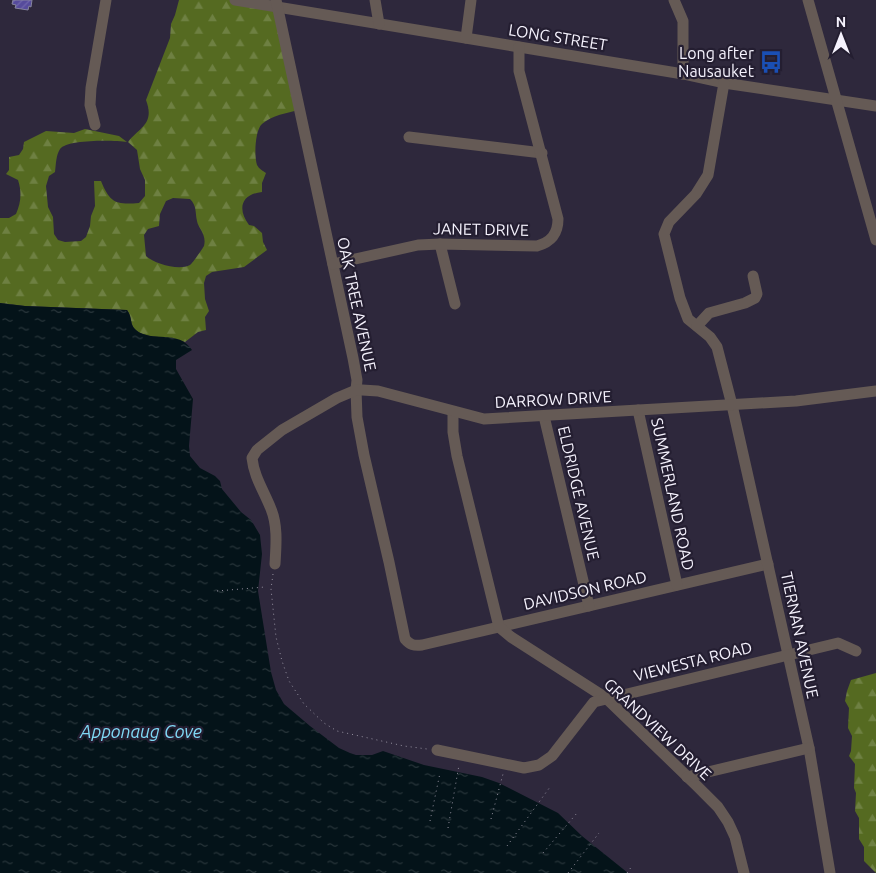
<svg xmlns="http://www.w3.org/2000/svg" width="876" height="873" font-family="Ubuntu,sans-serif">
<defs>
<pattern id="forest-firs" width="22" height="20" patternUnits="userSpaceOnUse" patternTransform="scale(1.25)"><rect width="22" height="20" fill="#556a21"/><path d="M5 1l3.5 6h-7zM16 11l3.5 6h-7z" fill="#6e8042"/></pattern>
<pattern id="water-ripples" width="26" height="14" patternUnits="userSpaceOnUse" patternTransform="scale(1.25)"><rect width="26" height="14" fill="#041319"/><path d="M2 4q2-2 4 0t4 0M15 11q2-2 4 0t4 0" fill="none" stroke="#29363b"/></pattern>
<pattern id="building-hatch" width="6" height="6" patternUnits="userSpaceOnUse" patternTransform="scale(1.25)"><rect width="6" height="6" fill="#564b9c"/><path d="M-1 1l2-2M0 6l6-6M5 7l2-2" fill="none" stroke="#6f65ab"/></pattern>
</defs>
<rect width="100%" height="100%" fill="#2e283c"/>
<!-- forest -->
<g fill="url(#forest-firs)" fill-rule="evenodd">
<path d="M179,0H241L277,6L299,110C287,113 272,115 262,124C255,130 254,156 257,165C259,169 263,171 266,173L262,183V192C241,194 237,209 249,225L254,226L262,233L263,242L267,250L244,267L212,272L206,276L204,283L205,299L209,311L205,317L206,330L198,332L185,342C172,336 148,339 137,331C129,326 133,317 127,310L25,306L0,303V218H9L16,214C21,203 22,192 18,180L6,174L9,170V157L19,155L23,149L24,142L46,131L74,133L85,129L119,136L127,142C115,140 67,139 60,149C56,155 56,164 55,172L49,176L46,186L48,207L53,217L54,234L58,240L65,242L81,241L86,237L90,226L91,216L95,206L94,181H101C110,203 116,205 139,203L145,196V180L140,169L137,150L128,142C140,127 155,124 146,100L170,38L171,24L175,15ZM173,198L190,199C197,206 195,212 197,221C198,228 207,234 204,246C203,248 192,264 190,265C179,271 155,264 146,256L144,235L148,229L159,226L160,214L166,201Z"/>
<polygon points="876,673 876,873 864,861 864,847 859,839 859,818 855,811 856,793 854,788 855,764 849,756 851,751 852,736 848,728 849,708 845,701 847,691 851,680"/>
</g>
<!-- water -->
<path fill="url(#water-ripples)" d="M0,303L25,306L127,310C133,318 129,324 136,330C151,343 179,329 192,350L176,360V369L193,399L189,446L190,456L200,468L215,476L220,481L222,489L241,512L251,520L260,535L262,554L258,591L271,672L276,690L284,704L310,726L339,748L350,753L356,755H372L383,751L424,765L482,777L499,783L558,813L582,836L628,873H0Z"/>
<!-- building -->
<polygon fill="url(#building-hatch)" stroke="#85849d" points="13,0 32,0 31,7 29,6 28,10 15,8 16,5 12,4"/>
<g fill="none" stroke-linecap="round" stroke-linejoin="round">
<!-- path -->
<g stroke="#9692a1" stroke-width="1" stroke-dasharray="1 4" stroke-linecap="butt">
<polyline points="273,574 271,589 276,637 282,661 289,681 304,704 324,723 337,731 404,746 427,749"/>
<polyline points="217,591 265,587"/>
<polyline points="491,819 503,774"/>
<polyline points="430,821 440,773"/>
<polyline points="448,828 459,765"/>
<polyline points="507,846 550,787"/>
<polyline points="543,853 577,813"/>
<polyline points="568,873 599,833"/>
<polyline points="627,873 632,866"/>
</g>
<!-- minor -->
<g stroke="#655a55" stroke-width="11">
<polyline points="235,0 683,74 724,83 876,106"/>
<path d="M276,0L353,358L357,380L356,390L357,417L364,455L389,562L405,639C410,645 414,646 422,645L768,564"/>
<polyline points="375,0 379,24"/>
<polyline points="674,0 683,21 683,74"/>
<polyline points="808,0 876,240"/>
<polyline points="466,38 471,0"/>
<polyline points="724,83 708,175 696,194 669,222 664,234 680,298 688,319 710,337 717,347 732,405 809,748 830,873"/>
<polyline points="95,125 90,105 91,88 106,0"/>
<polyline points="409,137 542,153"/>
<polyline points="440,244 455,304"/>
<path d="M333,264L418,245L440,244L537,246C551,242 558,234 558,219L519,71V47"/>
<polyline points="697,326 709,313 745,303 755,298 757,294 753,276"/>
<polyline points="638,410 677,585"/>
<polyline points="453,412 453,432 457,456 499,627 511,637 606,698 697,786 718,807 728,822 735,837 744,873"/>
<polyline points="544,416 589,606"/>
<path d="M275,564C276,546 278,526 271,509C264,491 254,477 252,458L257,450L282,430L337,398L356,390H362L378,391L484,419L796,401L876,391"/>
<polyline points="437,750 524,768 539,765 552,756 594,702 838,643 856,651"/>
<polyline points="687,777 809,748"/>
</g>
</g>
<!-- icons -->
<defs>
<symbol id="bus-bare" viewBox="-9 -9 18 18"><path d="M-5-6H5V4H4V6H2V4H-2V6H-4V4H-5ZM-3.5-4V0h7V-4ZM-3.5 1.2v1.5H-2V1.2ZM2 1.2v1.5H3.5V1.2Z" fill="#1a4fb4" stroke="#241e31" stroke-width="2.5" paint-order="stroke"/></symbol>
</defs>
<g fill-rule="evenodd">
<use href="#bus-bare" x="755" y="46" width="32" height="32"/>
</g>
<g text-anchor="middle" stroke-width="4.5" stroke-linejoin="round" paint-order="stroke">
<!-- street labels -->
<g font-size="16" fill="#f5f2fd" stroke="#241e31">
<text transform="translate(558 37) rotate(9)" y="6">LONG STREET</text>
<text transform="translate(481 229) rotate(1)" y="6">JANET DRIVE</text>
<text transform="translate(357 304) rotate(78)" y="6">OAK TREE AVENUE</text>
<text transform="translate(553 399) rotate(-3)" y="6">DARROW DRIVE</text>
<text transform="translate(579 493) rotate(77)" y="6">ELDRIDGE AVENUE</text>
<text transform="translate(673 494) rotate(78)" y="6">SUMMERLAND ROAD</text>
<text transform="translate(585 590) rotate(-13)" y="6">DAVIDSON ROAD</text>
<text transform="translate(800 635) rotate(78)" y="6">TIERNAN AVENUE</text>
<text transform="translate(693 661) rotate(-14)" y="6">VIEWESTA ROAD</text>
<text transform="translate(658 729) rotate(43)" y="6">GRANDVIEW DRIVE</text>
</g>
<!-- poi labels -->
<g font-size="16" fill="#f5f2fd" stroke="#241e31" text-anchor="end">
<text x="754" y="59">Long after<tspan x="754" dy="18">Nausauket</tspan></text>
</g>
<!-- water labels -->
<g font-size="18" font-style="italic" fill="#80d9f6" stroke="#241e31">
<text x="141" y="738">Apponaug Cove</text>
</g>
</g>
<!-- north arrow -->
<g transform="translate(841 35)" stroke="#241e31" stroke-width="4" paint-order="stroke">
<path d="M0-4L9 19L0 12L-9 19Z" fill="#f5f2fd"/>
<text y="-8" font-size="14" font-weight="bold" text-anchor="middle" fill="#f5f2fd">N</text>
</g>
</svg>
